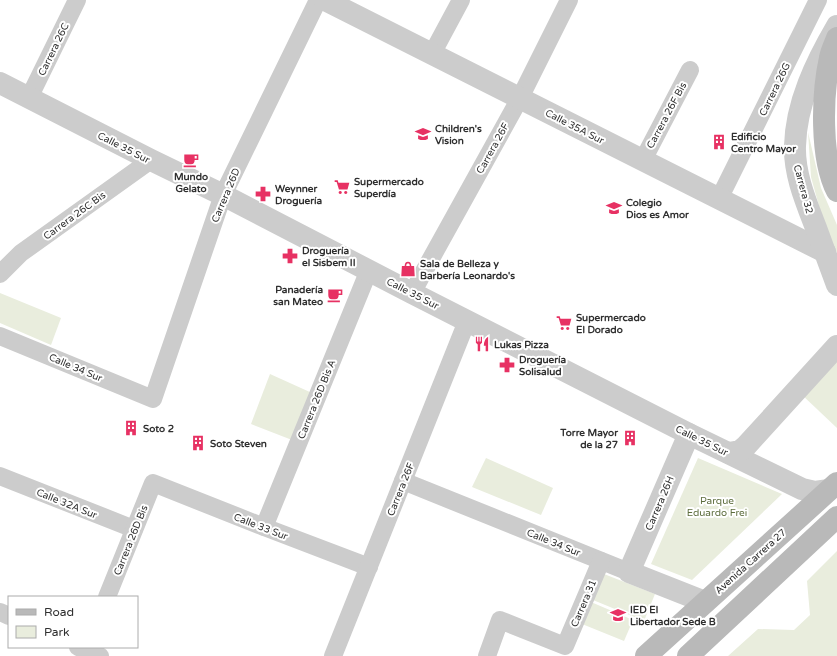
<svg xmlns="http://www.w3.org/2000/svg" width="837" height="656" font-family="'Varela Round',sans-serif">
<rect width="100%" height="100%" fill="#fff"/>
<!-- green -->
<g fill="#e9eddd">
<polygon points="808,132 821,188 837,225 837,253 824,224 811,177"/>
<polygon points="0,293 61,318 51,345 0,323"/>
<polygon points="837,352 837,428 800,393"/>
<polygon points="270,374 312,393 292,440 251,424"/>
<polygon points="486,458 553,488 541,515 472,487"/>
<polygon points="698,458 782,494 692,580 651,564"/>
<polygon points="837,551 837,656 728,656 758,629 794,630 810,615 807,581"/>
<polygon points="604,574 655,594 644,621 593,600"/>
<polygon points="591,602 633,620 624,641 582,624"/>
</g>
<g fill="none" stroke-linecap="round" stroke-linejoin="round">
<!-- minor -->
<g stroke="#ccc" stroke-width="18">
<polyline points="432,54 461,0"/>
<polyline points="29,98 77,0"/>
<polyline points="643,160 690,70"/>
<polyline points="719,199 818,0"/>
<polyline points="0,274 21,253 151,160"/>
<polyline points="412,293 520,98 569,0"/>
<polyline points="0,336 153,399 223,195 318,0"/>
<polyline points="0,476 134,529"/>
<polyline points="403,481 629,572"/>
<polyline points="264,527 369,270"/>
<polyline points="107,597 153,483 264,527 369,567"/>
<polyline points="0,612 9,616"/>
<polyline points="78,647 100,656"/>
<polyline points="333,656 467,321"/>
<polyline points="487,656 500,620 565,646 601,561"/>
</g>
<!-- tertiary -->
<g stroke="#ccc" stroke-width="22">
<polyline points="325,0 825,252"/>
<path d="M837,26C816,62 796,103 795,146C794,174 806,202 816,228C823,247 830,266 837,285"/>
<polyline points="0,83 151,160 223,195 412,293 689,434 802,489 815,492 829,490"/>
<polyline points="689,434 629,572 705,602"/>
<polyline points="729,453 740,451 746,446 837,346"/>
</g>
<!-- secondary -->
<g stroke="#b9b9b9" stroke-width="22">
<path d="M837,38C835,44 831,51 830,58C822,94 820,158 837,191"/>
<polyline points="646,656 837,483"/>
<polyline points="688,656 837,517"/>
</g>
</g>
<!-- icons -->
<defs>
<symbol id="school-bare" viewBox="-9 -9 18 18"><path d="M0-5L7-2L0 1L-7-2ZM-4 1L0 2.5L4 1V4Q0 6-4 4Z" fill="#e73163" stroke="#fff" stroke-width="2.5" paint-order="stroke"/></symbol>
<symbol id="building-bare" viewBox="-9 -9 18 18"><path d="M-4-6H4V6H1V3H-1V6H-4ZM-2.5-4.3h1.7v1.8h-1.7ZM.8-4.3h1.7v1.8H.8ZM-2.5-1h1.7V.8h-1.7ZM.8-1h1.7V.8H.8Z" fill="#e73163" stroke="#fff" stroke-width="2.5" paint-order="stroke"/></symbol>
<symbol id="cafe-bare" viewBox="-9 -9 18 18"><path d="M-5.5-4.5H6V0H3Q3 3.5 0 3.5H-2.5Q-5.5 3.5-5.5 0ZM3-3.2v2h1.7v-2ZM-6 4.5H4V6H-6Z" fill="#e73163" stroke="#fff" stroke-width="2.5" paint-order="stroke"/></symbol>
<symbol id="supermarket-bare" viewBox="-9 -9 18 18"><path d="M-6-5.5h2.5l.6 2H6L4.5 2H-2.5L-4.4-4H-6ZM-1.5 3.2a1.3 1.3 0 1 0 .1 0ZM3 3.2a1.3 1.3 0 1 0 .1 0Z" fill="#e73163" stroke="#fff" stroke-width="2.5" paint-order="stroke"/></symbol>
<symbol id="pharmacy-bare" viewBox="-9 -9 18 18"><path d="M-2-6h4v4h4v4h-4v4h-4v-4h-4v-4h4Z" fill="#e73163" stroke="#fff" stroke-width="2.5" paint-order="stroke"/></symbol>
<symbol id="shop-bare" viewBox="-9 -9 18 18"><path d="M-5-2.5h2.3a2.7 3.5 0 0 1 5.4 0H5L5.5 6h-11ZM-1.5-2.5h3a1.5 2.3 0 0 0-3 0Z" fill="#e73163" stroke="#fff" stroke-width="2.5" paint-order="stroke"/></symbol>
<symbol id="restaurant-bare" viewBox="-9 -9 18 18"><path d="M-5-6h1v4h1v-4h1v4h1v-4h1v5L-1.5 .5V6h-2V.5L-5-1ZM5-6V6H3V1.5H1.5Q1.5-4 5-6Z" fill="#e73163" stroke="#fff" stroke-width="2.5" paint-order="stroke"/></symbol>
</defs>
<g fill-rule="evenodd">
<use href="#school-bare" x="412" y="123" width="22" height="22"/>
<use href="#building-bare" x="708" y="131" width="22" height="22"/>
<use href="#cafe-bare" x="180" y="149" width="22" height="22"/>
<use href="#supermarket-bare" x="331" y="176" width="22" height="22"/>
<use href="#pharmacy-bare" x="252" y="183" width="22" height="22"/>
<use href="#school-bare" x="603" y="197" width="22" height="22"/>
<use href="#pharmacy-bare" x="279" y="245" width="22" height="22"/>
<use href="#shop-bare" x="397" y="258" width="22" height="22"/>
<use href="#cafe-bare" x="324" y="284" width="22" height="22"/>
<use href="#supermarket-bare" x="553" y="312" width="22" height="22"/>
<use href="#restaurant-bare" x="471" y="333" width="22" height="22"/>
<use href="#pharmacy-bare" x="496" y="354" width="22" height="22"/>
<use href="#building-bare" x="120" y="417" width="22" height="22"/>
<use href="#building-bare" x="619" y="427" width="22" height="22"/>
<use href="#building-bare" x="187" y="432" width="22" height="22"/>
<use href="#school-bare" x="607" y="604" width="22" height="22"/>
</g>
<g text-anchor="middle" stroke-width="4" stroke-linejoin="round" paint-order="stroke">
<!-- street labels -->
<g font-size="10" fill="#2f2f2f" stroke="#fff">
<text transform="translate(53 49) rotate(-64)" y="4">Carrera 26C</text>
<text transform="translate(774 89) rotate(-64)" y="4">Carrera 26G</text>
<text transform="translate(666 115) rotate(-62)" y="4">Carrera 26F Bis</text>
<text transform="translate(575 126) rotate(27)" y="4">Calle 35A Sur</text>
<text transform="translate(124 147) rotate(27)" y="4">Calle 35 Sur</text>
<text transform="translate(492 148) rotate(-61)" y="4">Carrera 26F</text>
<text transform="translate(804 189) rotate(75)" y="4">Carrera 32</text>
<text transform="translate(225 195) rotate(-67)" y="4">Carrera 26D</text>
<text transform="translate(74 215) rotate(-36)" y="4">Carrera 26C Bis</text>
<text transform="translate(413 293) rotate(27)" y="4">Calle 35 Sur</text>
<text transform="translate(76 367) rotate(23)" y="4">Calle 34 Sur</text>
<text transform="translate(316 399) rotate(-68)" y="4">Carrera 26D Bis A</text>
<text transform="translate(702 440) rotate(26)" y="4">Calle 35 Sur</text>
<text transform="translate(400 489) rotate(-68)" y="4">Carrera 26F</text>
<text transform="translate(67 503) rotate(22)" y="4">Calle 32A Sur</text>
<text transform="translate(659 503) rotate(-67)" y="4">Carrera 26H</text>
<text transform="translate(261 526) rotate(21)" y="4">Calle 33 Sur</text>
<text transform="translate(130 540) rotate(-68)" y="4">Carrera 26D Bis</text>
<text transform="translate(554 542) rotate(22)" y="4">Calle 34 Sur</text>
<text transform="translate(750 561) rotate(-42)" y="4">Avenida Carrera 27</text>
<text transform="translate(583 603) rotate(-67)" y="4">Carrera 31</text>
</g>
<!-- poi labels -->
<g font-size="10" font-weight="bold" fill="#2f2f2f" stroke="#fff" text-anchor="start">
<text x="435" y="132">Children's<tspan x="435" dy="12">Vision</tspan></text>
<text x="731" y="140">Edificio<tspan x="731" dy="12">Centro Mayor</tspan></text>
<text x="191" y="180" text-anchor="middle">Mundo<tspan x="191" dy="12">Gelato</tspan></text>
<text x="354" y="185">Supermercado<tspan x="354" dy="12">Superdía</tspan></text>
<text x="275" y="192">Weynner<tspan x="275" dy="12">Droguería</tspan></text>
<text x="626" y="206">Colegio<tspan x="626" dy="12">Dios es Amor</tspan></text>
<text x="302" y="254">Droguería<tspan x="302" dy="12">el Sisbem II</tspan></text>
<text x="420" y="267">Sala de Belleza y<tspan x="420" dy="12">Barbería Leonardo's</tspan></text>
<text x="323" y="293" text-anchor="end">Panadería<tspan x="323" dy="12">san Mateo</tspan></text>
<text x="576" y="321">Supermercado<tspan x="576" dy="12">El Dorado</tspan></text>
<text x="494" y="348">Lukas Pizza</text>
<text x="519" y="363">Droguería<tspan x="519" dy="12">Solisalud</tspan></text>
<text x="143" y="432">Soto 2</text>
<text x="618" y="436" text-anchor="end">Torre Mayor<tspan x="618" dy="12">de la 27</tspan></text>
<text x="210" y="447">Soto Steven</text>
<text x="630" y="613">IED El<tspan x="630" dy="12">Libertador Sede B</tspan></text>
</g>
<!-- park labels -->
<g font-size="10" fill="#5c6c3c" stroke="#fff">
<text x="717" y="504">Parque<tspan x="717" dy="12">Eduardo Frei</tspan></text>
</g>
</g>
<!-- legend -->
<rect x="8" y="596" width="130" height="52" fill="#ffffff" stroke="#acacac"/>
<rect x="16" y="609" width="20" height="6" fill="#b9b9b9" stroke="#acacac"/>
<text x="44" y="616" font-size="12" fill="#2f2f2f">Road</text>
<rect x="16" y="626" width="20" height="12" fill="#e9eddd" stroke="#acacac"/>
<text x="44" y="636" font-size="12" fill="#2f2f2f">Park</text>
</svg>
